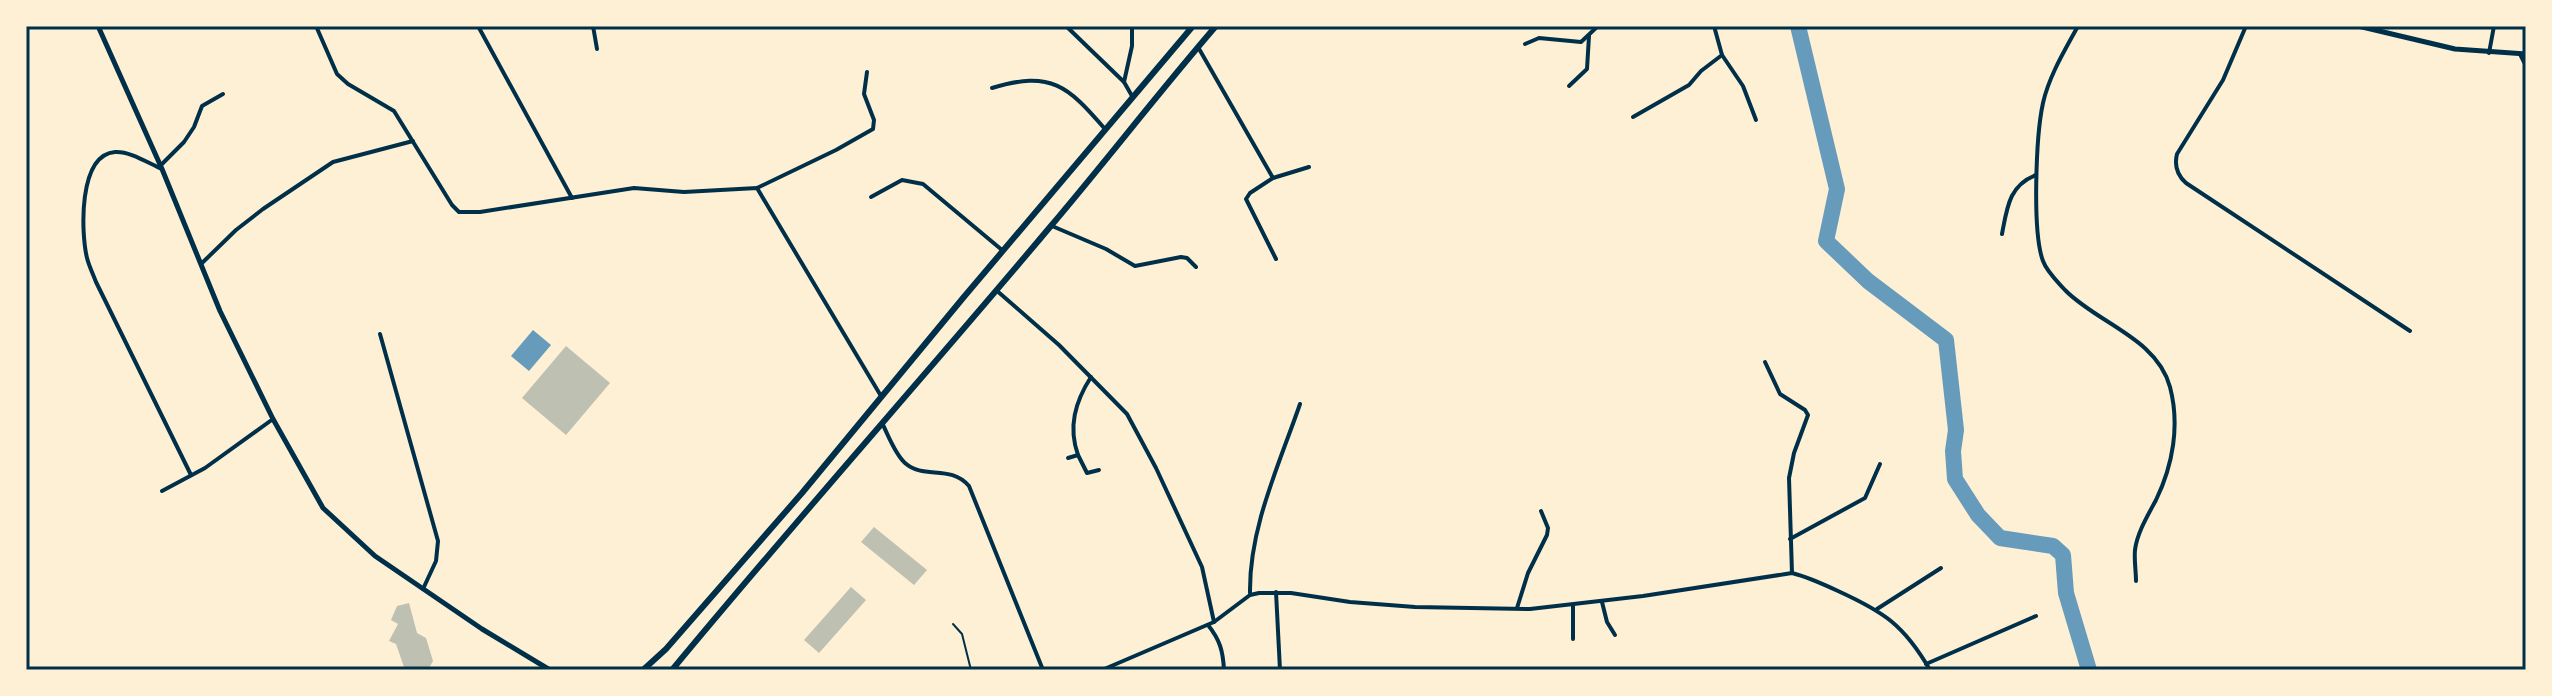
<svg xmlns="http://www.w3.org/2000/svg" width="2552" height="696" font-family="'Libre Baskerville',serif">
<rect width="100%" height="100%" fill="#fdf0d5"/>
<!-- water -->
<polygon fill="#669bbc" points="533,330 551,345 529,371 511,356"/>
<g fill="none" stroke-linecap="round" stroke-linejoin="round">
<!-- river -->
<polyline stroke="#669bbc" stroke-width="16" points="1798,26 1837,189 1826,241 1868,281 1946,340 1956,430 1953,451 1955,479 1978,515 2000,538 2053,546 2063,555 2066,593 2089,670"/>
</g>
<!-- building -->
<g fill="#bec0b2">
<polygon points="566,346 610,383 566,435 522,398"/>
<polygon points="874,527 927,570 914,585 861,542"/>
<polygon points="851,587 866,600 819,653 804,640"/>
<polygon points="409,603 417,633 426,638 433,661 428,670 405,670 396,644 389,641 398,624 391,620 397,606"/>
</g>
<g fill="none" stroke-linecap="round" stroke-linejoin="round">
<!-- service -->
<polyline stroke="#003049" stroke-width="2" points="953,624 962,634 971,670"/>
<!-- minor -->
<g stroke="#003049" stroke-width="4">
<polyline points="316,26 337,74 348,84 394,111 452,205 459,212 480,212 634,188 684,192 757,188 881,396"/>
<polyline points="478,26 572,198"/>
<polyline points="593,26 597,49"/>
<polyline points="1066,26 1124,82"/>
<path d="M2078,26C2065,50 2049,76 2043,103C2036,135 2032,232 2043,261C2047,272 2057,281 2065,290C2097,323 2157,338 2170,387C2180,425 2173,465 2156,500C2148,515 2137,533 2135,550C2134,560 2136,571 2136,581"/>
<path d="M2246,26L2223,80L2177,154C2174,166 2177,175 2186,183L2410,331"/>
<polyline points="1525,44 1539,38 1581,42 1598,26"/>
<polyline points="1198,47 1273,178 1309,167"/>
<polyline points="2489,53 2494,26"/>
<polyline points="2520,54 2526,66"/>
<polyline points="1722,55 1743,86 1756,120"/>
<polyline points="1569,86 1587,69 1589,36"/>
<path d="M992,88C1051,70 1068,86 1105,129"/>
<polyline points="1132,96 1124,82 1132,46 1132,26"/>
<polyline points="1633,117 1689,85 1701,71 1722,55 1714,26"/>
<polyline points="161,165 184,142 194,127 202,106 223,94"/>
<path d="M162,169C148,163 130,151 115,152C78,155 81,233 87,258C89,266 93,274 96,282L191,475"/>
<polyline points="1273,178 1250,193 1246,199 1276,259"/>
<polyline points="757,188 836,150 873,129 874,120 864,94 867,72"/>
<polyline points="871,197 902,180 923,184 1002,250"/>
<polyline points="1052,226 1106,249 1135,266 1181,257 1187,258 1196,267"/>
<path d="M2002,234C2007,208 2009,185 2036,175"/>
<polyline points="201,264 236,230 263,209 333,162 413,141"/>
<polyline points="996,290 1059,345 1127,414 1156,468 1202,567 1214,622"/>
<polyline points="380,334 438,541 436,561 423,589"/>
<polyline points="1765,362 1780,394 1805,410 1808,415 1794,453 1789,478 1792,573"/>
<path d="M883,425C889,437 895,454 905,463C924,480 950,464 969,486L1043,670"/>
<polyline points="1078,455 1087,473 1099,470"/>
<path d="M1068,458L1078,455C1068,427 1075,402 1091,377"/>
<polyline points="162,491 205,468 273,419"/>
<polyline points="1790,539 1865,498 1880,464"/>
<polyline points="1276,592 1280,670"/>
<path d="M1250,593C1249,528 1279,465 1300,404"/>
<polyline points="1602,602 1607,622 1615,635"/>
<polyline points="1517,608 1528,573 1547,535 1548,528 1541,511"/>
<polyline points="1877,609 1941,568"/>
<path d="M1208,625C1220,640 1223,651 1224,670"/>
<polyline points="1573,639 1573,606"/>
<polyline points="1926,664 2036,616"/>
<path d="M1102,670L1214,622L1250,595L1259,593H1291L1350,602L1415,607L1530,609L1643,596L1792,573C1808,577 1823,584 1838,591C1884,612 1904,625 1930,670"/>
</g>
<!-- tertiary -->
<g stroke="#003049" stroke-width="5">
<polyline points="98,26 162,169 220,311 273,419 323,508 375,556 482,629 550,670"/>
<polyline points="2358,26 2455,49 2526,54"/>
</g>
<!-- primary -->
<g stroke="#003049" stroke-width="6">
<polyline points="643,670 666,649 802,493 963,298 1193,26"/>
<path d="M672,670C796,520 925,376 1050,227C1106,161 1159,92 1216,26"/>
</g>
</g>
<!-- border -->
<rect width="2552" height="696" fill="none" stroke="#fdf0d5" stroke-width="56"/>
<rect x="28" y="28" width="2496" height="640" fill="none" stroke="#003049" stroke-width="3"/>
</svg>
